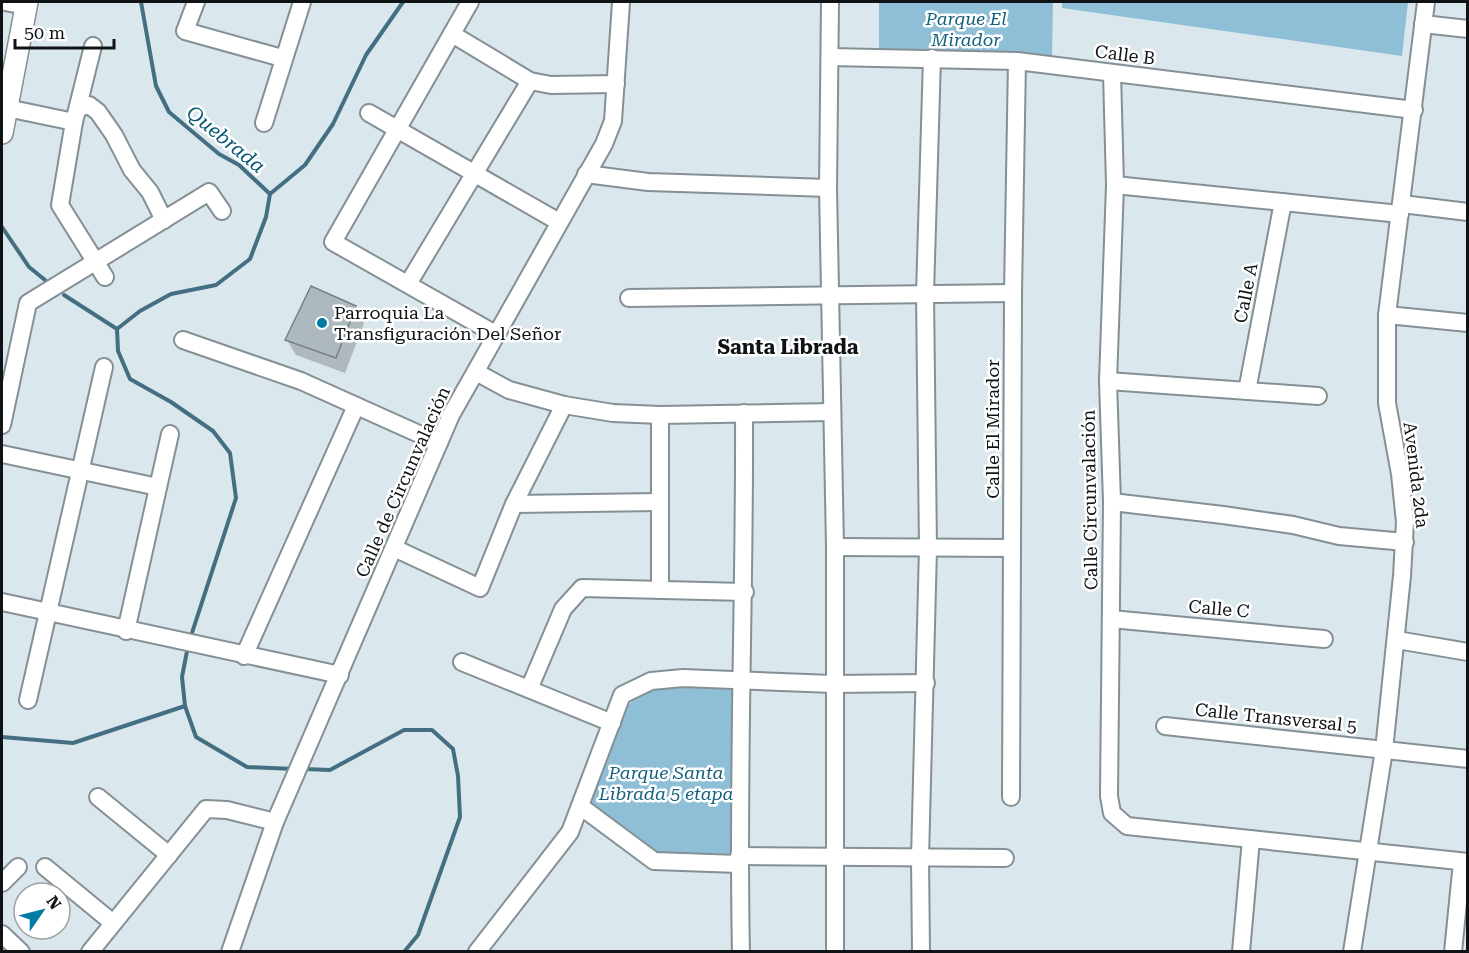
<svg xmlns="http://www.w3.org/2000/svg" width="1469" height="953" font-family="'Roboto Serif',serif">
<rect width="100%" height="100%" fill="#dae7ed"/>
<!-- green -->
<g fill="#8fbfd6">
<polygon points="879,2 1053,2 1052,58 879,57"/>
<polygon points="1062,2 1408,2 1402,56 1062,8"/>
<polygon points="651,681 732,687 739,856 654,861 580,806 612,723"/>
</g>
<!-- shadow -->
<polygon fill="#0003" points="355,307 364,323 345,373 296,355 287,340"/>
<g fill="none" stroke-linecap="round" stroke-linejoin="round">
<!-- stream -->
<g stroke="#446f83" stroke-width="4">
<polyline points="141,2 156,86 169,112 219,154 239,165 270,194"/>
<polyline points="2,227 29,267 45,280"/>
<polyline points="64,295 117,329"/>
<polyline points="190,639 236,498 230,453 213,431 171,402 130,379 118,351 117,329 140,311 171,294 216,285 250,259 266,217 270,194 305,165 333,124 366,55 403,2"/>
<polyline points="188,646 182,677 185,706 196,737 247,767 294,769"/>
<polyline points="2,737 73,743 185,706"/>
<polyline points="305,769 330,770 404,730 432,730 453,749 458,776 460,817 418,935 404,952"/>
</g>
</g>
<!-- building -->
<polygon fill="#adb9bf" stroke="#778288" stroke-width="1.5" points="311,286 356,306 336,358 285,340"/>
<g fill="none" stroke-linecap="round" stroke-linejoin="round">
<defs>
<g id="minor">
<polyline points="5,2 26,6"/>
<polyline points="196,2 185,31 282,58"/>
<polyline points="470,2 333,242 497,335"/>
<polyline points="830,2 828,188 835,547 835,952"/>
<polyline points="1423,24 1468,29"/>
<polyline points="452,34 530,81 551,85 616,84"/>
<polyline points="93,46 74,122 60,205 105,277"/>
<polyline points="830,57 1017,61 1414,110"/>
<polyline points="1112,73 1115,185 1108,381 1112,502 1109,796 1112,813 1127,826 1468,862"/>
<polyline points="7,108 74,122"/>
<polyline points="78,108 89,105 98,112 114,135 132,170 150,192 164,220"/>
<polyline points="369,113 559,222"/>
<polyline points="264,123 302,2"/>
<polyline points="586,174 648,182 828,188"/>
<polyline points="1115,185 1400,214"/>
<polyline points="1402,204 1468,212"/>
<polyline points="408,284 530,81"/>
<polyline points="629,298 1013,293"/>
<polyline points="1387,315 1468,323"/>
<polyline points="183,340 301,381 439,443"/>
<polyline points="476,372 509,390 564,405 613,413 660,415 832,412"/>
<polyline points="1108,381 1318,396"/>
<polyline points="1247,391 1283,202"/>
<polyline points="660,415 660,590"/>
<polyline points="2,425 28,303 209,192 222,211"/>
<polyline points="2,454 158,487"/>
<polyline points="1112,502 1223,515 1293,525 1339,536 1405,542"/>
<polyline points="514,504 660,502"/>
<polyline points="835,547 1012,548"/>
<polyline points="394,548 480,588 514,504 564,405"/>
<polyline points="2,602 340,675"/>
<polyline points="1111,619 1324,639"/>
<polyline points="126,631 170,434"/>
<polyline points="1397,640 1468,652"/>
<polyline points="244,656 356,406"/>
<polyline points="462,662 612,723"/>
<polyline points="529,689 563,609 582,588 745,592"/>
<polyline points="28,700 104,367"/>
<polyline points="1165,726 1468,759"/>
<polyline points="98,797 169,855"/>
<polyline points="1011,797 1013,293 1017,61"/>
<polyline points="580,806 654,861 739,864"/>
<polyline points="739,856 1005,858"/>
<polyline points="45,867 113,923"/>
<polyline points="2,883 18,867"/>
<polyline points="2,934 21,952"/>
<polyline points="90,952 206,809 227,810 275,822"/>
<polyline points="230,952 275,822 451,415 604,144 613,121 621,2"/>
<polyline points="477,952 570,832 622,695 651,681 683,678 833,684 926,683"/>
<path d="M741,952C737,772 745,593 744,413"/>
<polyline points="921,952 920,858 928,548 925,294 932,58"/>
<polyline points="1241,952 1251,839"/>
<polyline points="1352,952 1384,750 1402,576 1405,522 1400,474 1387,403 1387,315 1426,2"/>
<polyline points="1453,952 1462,862"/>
</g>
<polyline id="major" points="2,133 27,2"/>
</defs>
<!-- minor casing -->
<use href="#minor" stroke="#849095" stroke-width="20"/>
<!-- major casing -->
<use href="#major" stroke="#849095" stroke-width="24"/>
<!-- minor -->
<use href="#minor" stroke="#fff" stroke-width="16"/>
<!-- major -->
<use href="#major" stroke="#fff" stroke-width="21"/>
</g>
<!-- markers -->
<circle fill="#007ba2" stroke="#fff" stroke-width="2" cx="322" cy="323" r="6"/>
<g text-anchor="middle" stroke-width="5" stroke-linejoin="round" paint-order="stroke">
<!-- park labels -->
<g font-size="18" font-style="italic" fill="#14607d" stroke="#fff">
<text x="966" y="25">Parque El<tspan x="966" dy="21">Mirador</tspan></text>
<text x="666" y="779">Parque Santa<tspan x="666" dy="21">Librada 5 etapa</tspan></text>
</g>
<!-- street labels -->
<g font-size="18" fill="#0f1315" stroke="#fff">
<text transform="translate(1125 55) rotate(7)" y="6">Calle B</text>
<text transform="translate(1246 293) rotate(-79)" y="6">Calle A</text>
<text transform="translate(993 429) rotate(-90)" y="6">Calle El Mirador</text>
<text transform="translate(1416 475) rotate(83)" y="6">Avenida 2da</text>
<text transform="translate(403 482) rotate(-66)" y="6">Calle de Circunvalación</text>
<text transform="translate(1090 500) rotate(-91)" y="6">Calle Circunvalación</text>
<text transform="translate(1219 609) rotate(5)" y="6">Calle C</text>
<text transform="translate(1276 718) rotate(6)" y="6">Calle Transversal 5</text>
</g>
<!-- poi labels -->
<g font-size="18" fill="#0f1315" stroke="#fff" text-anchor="start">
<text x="334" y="319">Parroquia La<tspan x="334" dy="21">Transfiguración Del Señor</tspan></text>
</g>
<!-- water labels -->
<g font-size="20" font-style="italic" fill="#065975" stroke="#fff">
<text transform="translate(226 139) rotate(39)" y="7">Quebrada</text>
</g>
<!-- neighbourhood labels -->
<g font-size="20" font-weight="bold" fill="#0f1315" stroke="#fff">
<text x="788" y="354">Santa Librada</text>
</g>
</g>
<!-- border -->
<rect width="1469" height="953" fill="none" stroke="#0f1315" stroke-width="6"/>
<!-- north arrow -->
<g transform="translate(42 911) rotate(55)"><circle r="28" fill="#ffffff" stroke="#9fa1a1" stroke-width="1.5"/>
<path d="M0-4.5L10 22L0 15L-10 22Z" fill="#007ba2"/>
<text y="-9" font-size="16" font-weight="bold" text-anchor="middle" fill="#0f1315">N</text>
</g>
<!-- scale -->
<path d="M15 39v9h99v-9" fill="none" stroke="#0f1315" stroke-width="3"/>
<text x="24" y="39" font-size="18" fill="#0f1315" stroke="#ffffff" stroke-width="4.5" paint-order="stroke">50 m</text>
</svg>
